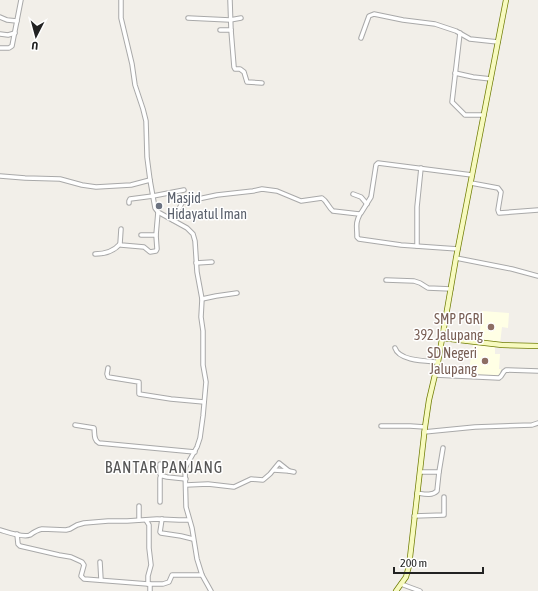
<svg xmlns="http://www.w3.org/2000/svg" width="538" height="591" font-family="'Asap Condensed',sans-serif">
<rect width="100%" height="100%" fill="#f2efe9"/>
<!-- education -->
<g fill="#ffffe5">
<polygon points="482,311 509,313 508,328 502,327 500,344 479,340"/>
<polygon points="473,344 495,346 495,354 500,354 499,369 501,369 500,376 468,376"/>
</g>
<g fill="none" stroke-linecap="round" stroke-linejoin="round">
<defs>
<g id="street">
<polyline points="121,0 121,18 132,64 135,85 143,109 146,121 147,157 150,180 155,208 158,212 187,228 193,234 195,241 197,272 202,299 201,317 203,331 203,365 206,382 203,416 200,438 197,447 185,468 186,507 192,528 197,559 202,575 211,591"/>
<polyline points="230,0 231,30 234,67 235,69 240,69 244,72 247,82 262,83"/>
<polyline points="0,17 7,20 17,21"/>
<polyline points="188,18 230,20 241,18"/>
<polyline points="220,30 231,30"/>
<polyline points="460,33 452,102 465,115 484,115"/>
<polyline points="0,34 8,35 15,33"/>
<polyline points="361,38 369,16 374,14 403,20 435,24 456,31 470,39 498,42"/>
<polyline points="0,48 9,48 12,46 21,0"/>
<polyline points="455,73 473,77 491,79"/>
<polyline points="0,176 25,178 60,179 82,185 96,187 131,185 150,180"/>
<polyline points="471,183 498,188 501,192 498,210 499,213 538,210"/>
<polyline points="353,194 361,197 367,204"/>
<polyline points="129,203 129,201 130,199 153,196 184,190"/>
<path d="M360,214C355,224 357,226 357,237L359,239L401,245L458,249"/>
<path d="M173,220L182,203L184,202L217,195L253,191L262,189L277,191L301,201L322,198C327,201 328,207 333,211L359,214L361,213L371,197L376,165L378,163L472,175"/>
<polyline points="121,229 120,244 121,245 144,247 150,252 156,251 157,249 156,235 158,212"/>
<polyline points="141,235 156,235"/>
<polyline points="417,246 417,207 421,168"/>
<path d="M95,254C104,254 114,251 120,244"/>
<polyline points="456,258 512,269 538,276"/>
<polyline points="196,263 212,262"/>
<polyline points="386,280 414,281 420,283 428,288 451,289"/>
<polyline points="202,299 216,296 237,293"/>
<path d="M395,348C399,361 426,361 438,362"/>
<polyline points="108,368 107,374 108,377 139,382 139,394 171,399 204,402"/>
<path d="M435,375L499,378C503,376 502,372 506,370L538,371"/>
<path d="M75,425L94,428C95,433 93,440 99,443L195,452"/>
<polyline points="381,426 410,426 425,427"/>
<polyline points="424,432 475,427 532,425 538,423"/>
<polyline points="160,464 160,474 163,476 167,477 186,479"/>
<polyline points="274,470 289,471"/>
<polyline points="439,472 443,448"/>
<polyline points="186,485 208,484 234,487 251,479 263,480 270,474 279,463 289,471 294,472"/>
<path d="M417,493C424,494 432,496 437,491L439,472H420"/>
<polyline points="160,502 160,478 161,475"/>
<polyline points="139,506 139,520"/>
<polyline points="414,516 444,515 444,497"/>
<polyline points="162,519 160,532 161,533 181,536 193,539"/>
<polyline points="146,520 149,525 149,548 151,565 148,576 148,584"/>
<path d="M0,530C7,532 23,538 30,535C34,532 37,530 42,529L66,530L70,529L77,525L84,523L108,521H127L157,519L179,520H189"/>
<polyline points="17,534 18,544 20,546 59,555 71,557 82,562 84,565 81,576 84,579 148,584 163,584 169,582 172,575 202,575"/>
<polyline points="100,562 101,580"/>
<polyline points="150,584 150,591"/>
<polyline points="401,584 420,591"/>
</g>
<g id="secondary">
<polyline points="442,338 502,345 538,346"/>
<polyline points="396,591 406,577 409,566 425,427 429,400 438,362 456,258 506,0"/>
</g>
</defs>
<!-- street casing -->
<use href="#street" stroke="#a9a9a9" stroke-width="5.5"/>
<!-- secondary casing -->
<use href="#secondary" stroke="#707d05" stroke-width="6"/>
<!-- street -->
<use href="#street" stroke="#fff" stroke-width="3.5"/>
<!-- secondary -->
<use href="#secondary" stroke="#f7fabf" stroke-width="4.5"/>
</g>
<!-- markers -->
<circle fill="#6b7280" stroke="#fff" stroke-width="1.5" cx="159" cy="206" r="4"/>
<g fill="#8d6e63" stroke="#fff" stroke-width="1.5">
<circle cx="491" cy="327" r="4"/>
<circle cx="485" cy="361" r="4"/>
</g>
<g text-anchor="middle" stroke-width="3" stroke-linejoin="round" paint-order="stroke">
<!-- worship labels -->
<g font-size="14" fill="#5b616d" stroke="#fff" text-anchor="start">
<text x="167" y="203">Masjid<tspan x="167" dy="16">Hidayatul Iman</tspan></text>
</g>
<!-- education labels -->
<g font-size="14" fill="#785e54" stroke="#fff" text-anchor="end">
<text x="483" y="324">SMP PGRI<tspan x="483" dy="16">392 Jalupang</tspan></text>
<text x="477" y="358">SD Negeri<tspan x="477" dy="16">Jalupang</tspan></text>
</g>
<!-- quarter labels -->
<g font-size="16" letter-spacing="1" fill="#555" stroke="#fff">
<text x="164" y="473">BANTAR PANJANG</text>
</g>
</g>
<!-- north arrow -->
<g transform="translate(36 36) rotate(186)" stroke="#ffffff" stroke-width="3" paint-order="stroke">
<path d="M0-3L7 15L0 10L-7 15Z" fill="#222222"/>
<text y="-6" font-size="11" font-weight="bold" text-anchor="middle" fill="#222222">U</text>
</g>
<!-- scale -->
<path d="M394 567v6h89v-6" fill="none" stroke="#222222" stroke-width="2"/>
<text x="400" y="567" font-size="12" fill="#222222" stroke="#ffffff" stroke-width="3" paint-order="stroke">200 m</text>
</svg>
